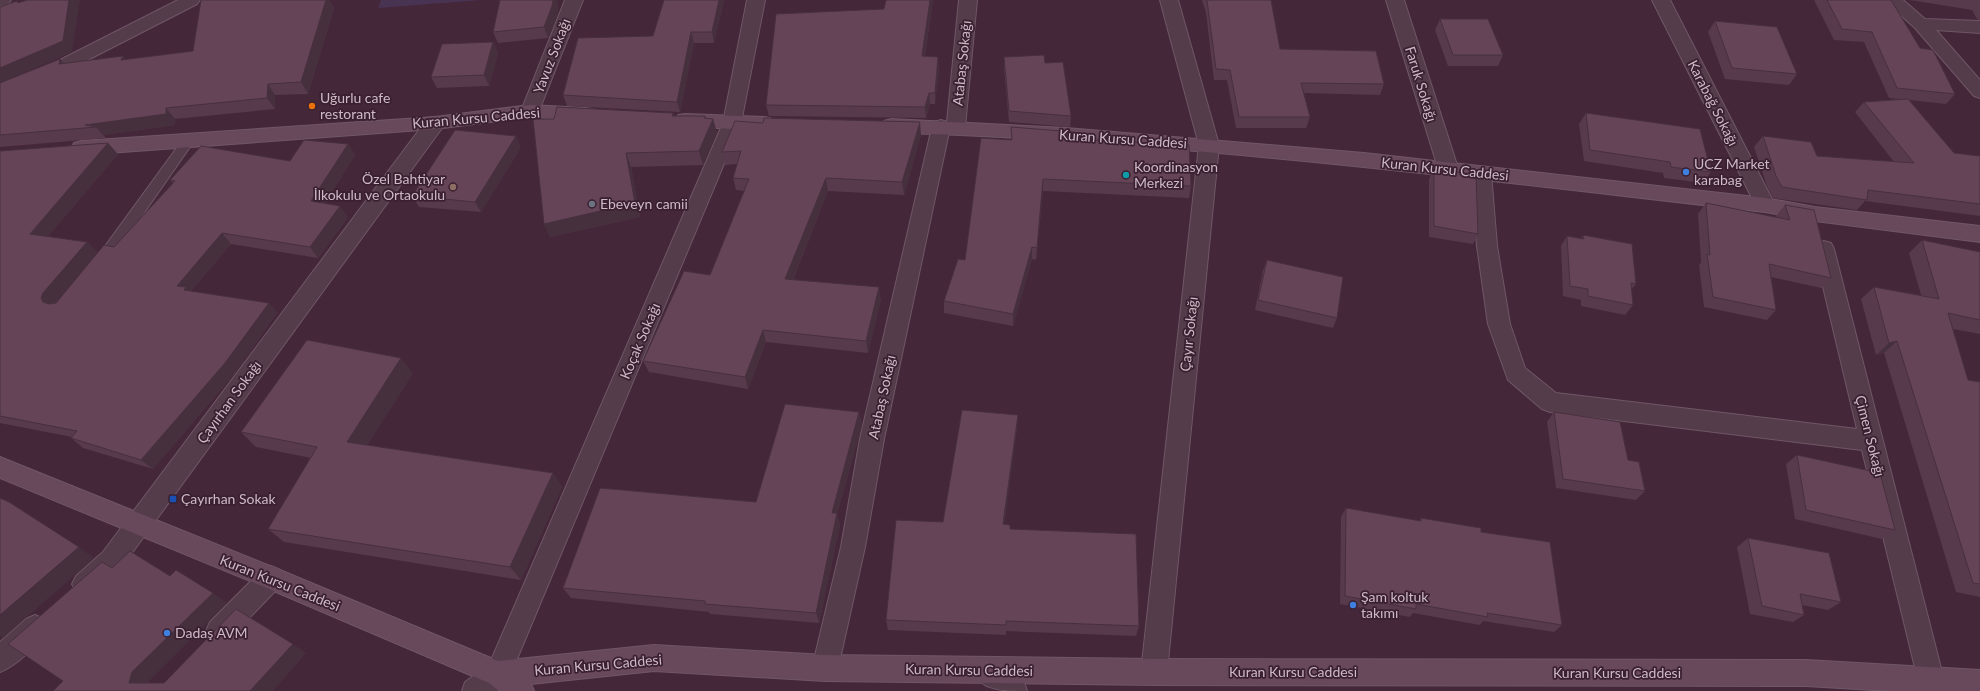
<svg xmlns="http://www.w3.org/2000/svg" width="1980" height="691" font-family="Lato,sans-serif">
<rect width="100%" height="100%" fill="#45273a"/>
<!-- green -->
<polygon fill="#493352" points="381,0 482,0 378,8"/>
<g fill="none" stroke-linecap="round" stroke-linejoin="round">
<defs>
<polygon id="lane" points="188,137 192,138 194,141 192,144 121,246 107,264 102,265 97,264 95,260 184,138"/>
<g id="street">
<polygon points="0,0 11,0 8,4 0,6"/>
<polygon points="178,0 200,0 197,4 72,68 0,97 0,84 60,60"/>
<polygon points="565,0 583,0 539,111 537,116 530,117 523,116 521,111"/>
<polygon points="747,0 765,0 741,123 507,683 497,691 462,691 465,682 489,665 723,123"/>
<polygon points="959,0 977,0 965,127 963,132 956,134 949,132 884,439 865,547 838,668 834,677 825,681 816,677 812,668 841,547 860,439 932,127 934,122 941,120 947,122"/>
<polygon points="1160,0 1178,0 1219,145 1167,672 1163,681 1154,685 1145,681 1141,672 1199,145"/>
<polygon points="1386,0 1404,0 1458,168 1455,173 1448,175 1441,173 1438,168"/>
<polygon points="1652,0 1670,0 1775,205 1772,210 1765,212 1758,210"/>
<polygon points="1884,0 1903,0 1925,19 1980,21 1980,33 1936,30 1980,80 1980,98 1974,96 1915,28"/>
<polygon points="435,117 442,118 444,123 442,128 121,568 94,592 85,596 76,592 72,584 76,576 103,552 428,118"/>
<polygon points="1481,166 1488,168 1491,173 1497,246 1510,324 1525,368 1556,393 1857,429 1814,249 1817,243 1824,241 1831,243 1834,249 1944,680 1940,689 1936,691 1922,689 1918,680 1862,450 1550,412 1542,409 1508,380 1488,324 1477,246 1471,173 1474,168"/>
<polygon points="271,566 280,570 284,578 280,586 228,640 219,644 210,640 206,631 210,622 262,570"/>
<path d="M35,615L44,619L48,628C41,643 16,666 0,672V642L26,619Z"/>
<path d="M983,657L992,661L1024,682L1027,691C1004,691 981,691 970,670L974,661Z"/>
</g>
<g id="secondary">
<polygon points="530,105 585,108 592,109 594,114 592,119 585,120 530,117 435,129 81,155 74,153 71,148 74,143 81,141 435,117"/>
<polygon points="685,114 765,117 772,119 774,124 772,129 765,131 685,126 678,125 676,120 678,115"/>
<path d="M891,119L1066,128L1364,153L1765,198L1815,207L1980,226V242L1815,221L1765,212C1559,189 1353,163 1146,147C1061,141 976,134 891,133L884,131L882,126L884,121Z"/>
<polygon points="0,457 280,570 498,661 654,645 825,655 1154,659 1806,660 1980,670 1980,691 1890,691 1806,686 1154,685 825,681 654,671 531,684 534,691 499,691 489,683 262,586 0,478"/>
</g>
</defs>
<!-- lane casing -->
<use href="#lane" stroke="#6f5766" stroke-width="2"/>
<!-- street casing -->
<use href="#street" stroke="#6f5766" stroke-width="2"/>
<!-- secondary casing -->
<use href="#secondary" stroke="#6f5766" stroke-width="2"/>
<!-- lane -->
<use href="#lane" fill="#543c4b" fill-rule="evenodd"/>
<!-- street -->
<use href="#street" fill="#543c4b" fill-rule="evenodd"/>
<!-- secondary -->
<use href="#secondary" fill="#68495b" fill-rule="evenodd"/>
</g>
<!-- wall -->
<g fill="#573a4c">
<polygon points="664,0 724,0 714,43 694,43 680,112 567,106 563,95 653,36"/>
<polygon points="886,0 933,0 925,56 938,57 939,68 935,104 930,104 926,118 769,116 766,105 884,9"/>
<polygon points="1202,0 1271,0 1280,49 1384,84 1380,95 1304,93 1310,117 1306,128 1236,128 1227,80 1214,80 1206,13"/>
<polygon points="1814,0 1891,0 1920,48 1955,94 1946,104 1909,100 1954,153 1980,156 1980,216 1865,201 1857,210 1773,198 1767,186 1754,147 1763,136 1817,156 1894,162 1855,112 1864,102 1900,99 1889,98 1864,42 1834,40"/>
<polygon points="1910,0 1980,0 1980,20 1977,19 1972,10"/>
<polygon points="330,1 334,8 308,94 275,95 275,109 175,119 175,125 103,135 106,138 0,147 0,83 60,59 64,64 123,56 126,60 193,51"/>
<polygon points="558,5 557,17 548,38 498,43 493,32"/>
<polygon points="1440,19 1503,55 1498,66 1448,66 1435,30"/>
<polygon points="1715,21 1797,74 1789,85 1725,79 1708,32"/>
<polygon points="493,42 498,53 489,86 437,88 431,77"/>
<polygon points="1004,57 1045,63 1071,116 1070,127 1009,122 1004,68"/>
<polygon points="673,113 674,116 713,119 717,133 703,165 631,167 640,217 550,237 544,224 554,119"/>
<polygon points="1586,113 1711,172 1703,183 1664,178 1663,173 1584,161 1579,124"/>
<polygon points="1011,127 1075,139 1191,186 1189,198 1043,191 1036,260 1032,259 1013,326 944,313 944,301 965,260 1011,140"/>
<polygon points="921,135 904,195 828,191 793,280 881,299 868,353 766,342 748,389 649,372 643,361 710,275 744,191 736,190 733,178 737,164 725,165 722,152"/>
<polygon points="348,144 355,155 324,204 348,217 318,258 231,244 191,291 269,303 277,313 235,373 153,469 83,448 71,438 72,437 0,423 0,151 118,154 48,236 87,242 98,253 114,247 173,183 170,180 290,161"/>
<polygon points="521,147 481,212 419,207 412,196"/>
<polygon points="1434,168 1478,234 1473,244 1429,237 1429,179"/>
<polygon points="1706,203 1777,218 1776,216 1785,205 1831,278 1821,288 1771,277 1776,310 1767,320 1704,307 1699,265 1701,262 1698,214"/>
<polygon points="1583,235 1636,284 1631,290 1633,305 1625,315 1581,306 1581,300 1563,296 1561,246 1567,236 1581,239"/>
<polygon points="1922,240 1980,252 1980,334 1953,329 1968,380 1980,382 1980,597 1956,592 1884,353 1876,355 1861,299 1874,287 1921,295 1909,253"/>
<polygon points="1267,260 1337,318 1333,328 1255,310 1263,270"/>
<polygon points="413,373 367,445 553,473 562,487 521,580 284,542 268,529 311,458 256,447 241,432"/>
<polygon points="859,412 862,425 837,514 840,525 819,623 710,614 709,612 571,598 563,588 756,502"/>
<polygon points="1554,412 1628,460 1645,491 1636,500 1556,488 1547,422"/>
<polygon points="1018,415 1017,428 1004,524 1010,529 1139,626 1136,636 1006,631 1006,635 888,630 886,620 943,522"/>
<polygon points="1797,455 1895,530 1882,539 1795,519 1786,464"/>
<polygon points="1346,508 1419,521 1421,518 1481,532 1562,625 1554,632 1483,621 1480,625 1413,613 1410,617 1340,604 1341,517"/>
<polygon points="1748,538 1841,602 1828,610 1802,605 1804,615 1793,622 1750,614 1737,547"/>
</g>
<!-- shaded-wall -->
<g fill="#47303e">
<polygon points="69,0 80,0 72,52 0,83 0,68"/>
<polygon points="323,0 330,0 330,1 334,8 308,94 301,82"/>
<polygon points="553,0 557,0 558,5 557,17 548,38 544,27"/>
<polygon points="719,0 724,0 714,43 712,32"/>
<polygon points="930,0 933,0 923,67 922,56"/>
<polygon points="691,32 694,43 680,112 677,102"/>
<polygon points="493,42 498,53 489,86 484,75"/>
<polygon points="123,56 132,68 121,60"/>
<polygon points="938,57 939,68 935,104 935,93"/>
<polygon points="60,59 69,71 59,64"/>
<polygon points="268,84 275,95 275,109 267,98"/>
<polygon points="929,93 930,104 926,118 925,107"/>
<polygon points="166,108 175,119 175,125 103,135 96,127 85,125"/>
<polygon points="705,116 709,130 713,119 717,133 703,165 699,151"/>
<polygon points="920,122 921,135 904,195 902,182"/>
<polygon points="516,136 521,147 481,212 475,202"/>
<polygon points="108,143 118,154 41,244 30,234"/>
<polygon points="348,144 355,155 319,212 311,201"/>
<polygon points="626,153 631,167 640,217 550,237 544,224"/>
<polygon points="826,178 828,191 788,292 785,279"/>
<polygon points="1043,179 1043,191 1036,260 1037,248"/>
<polygon points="340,206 348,217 318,258 310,247"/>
<polygon points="222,233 231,244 190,292 196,298 177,286"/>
<polygon points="87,242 98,253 53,309 43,302 41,298 43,293"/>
<polygon points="1032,247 1032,259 1013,326 1013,314"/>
<polygon points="879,287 881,299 868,353 866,341"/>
<polygon points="269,303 277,313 235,373 153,469 141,460"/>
<polygon points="763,330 766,342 748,389 745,377"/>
<polygon points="1897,341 1884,353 1876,355 1889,343"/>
<polygon points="401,358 413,373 360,457 347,442"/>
<polygon points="859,412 862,425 837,514 840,525 819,623 816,613 832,513"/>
<polygon points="1018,415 1017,428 1003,536 1003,524"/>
<polygon points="553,473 562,487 521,580 510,567"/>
<polygon points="79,547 94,558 3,638 0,636 0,615"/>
<polygon points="213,593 227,603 149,681 146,691 129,683 132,672"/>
<polygon points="293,644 306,653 273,691 250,691"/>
</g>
<!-- building -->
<g fill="#654458" stroke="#47303e">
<polygon points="27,0 69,0 63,41 0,68 0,7 17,1 18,3"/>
<polygon points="201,0 326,0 301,82 268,84 267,98 166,108 166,114 85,125 96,127 0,135 0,83 60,59 59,64 123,56 121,60 193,51"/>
<polygon points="500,0 553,0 552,6 544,27 493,32"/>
<polygon points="664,0 719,0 712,32 691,32 677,102 563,95 578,38 653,36"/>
<polygon points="886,0 930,0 922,56 938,57 935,93 929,93 925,107 766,105 776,14 884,9"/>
<polygon points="1207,0 1271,0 1280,49 1376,51 1384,84 1301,83 1310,117 1239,117 1230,70 1216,69"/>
<polygon points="1827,0 1891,0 1920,48 1933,50 1955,94 1897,88 1872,32 1842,29"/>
<polygon points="1440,19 1488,19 1503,55 1453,55"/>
<polygon points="1715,21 1777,27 1797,74 1732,68"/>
<polygon points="493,42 484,75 431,77 442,44"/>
<polygon points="1044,55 1045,63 1063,62 1071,116 1009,111 1004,57"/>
<polygon points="1908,99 1954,153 1980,156 1980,204 1868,190 1867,200 1782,187 1776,176 1763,136 1811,142 1817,156 1914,163 1864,102"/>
<polygon points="557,107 673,113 672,116 705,116 704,118 713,119 699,151 626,153 635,203 544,224 533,119 554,119"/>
<polygon points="1586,113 1700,129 1711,172 1671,167 1670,162 1590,150"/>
<polygon points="764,118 920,122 902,182 826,178 785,279 879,287 866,341 763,330 745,377 643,361 684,271 710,275 749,179 733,178 741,151 722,152 735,121 763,123"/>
<polygon points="1011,127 1074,132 1075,139 1189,145 1191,186 1043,179 1037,248 1032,247 1013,314 944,301 958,259 965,260 981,138 1012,140"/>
<polygon points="455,130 516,136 475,202 412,196"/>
<polygon points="304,140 348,144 311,201 340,206 310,247 222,233 177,286 186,287 184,290 269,303 225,363 141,460 71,438 77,431 0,416 0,151 108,143 30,234 87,242 43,293 41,298 43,302 49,304 56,303 104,245 114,247 175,181 170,180 201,146 290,161"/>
<polygon points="1434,168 1476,175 1478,234 1434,226"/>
<polygon points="1706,203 1790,220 1785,205 1814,210 1831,278 1769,264 1776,310 1713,297 1707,254 1710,255"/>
<polygon points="1583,235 1632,244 1636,284 1631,283 1633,305 1588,296 1588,289 1570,286 1567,236 1584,239"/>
<polygon points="1922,240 1980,252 1980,320 1948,313 1968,380 1980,382 1980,584 1973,583 1897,341 1889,343 1874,287 1939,299"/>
<polygon points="1267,260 1343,277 1337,318 1258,300"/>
<polygon points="307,340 401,358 347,442 553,473 510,567 268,529 317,447 241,432"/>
<polygon points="785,404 859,412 832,513 837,513 816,613 705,604 705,601 563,588 600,488 756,502"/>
<polygon points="962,410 1018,415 1003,524 1010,525 1010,529 1136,534 1139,626 1006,621 1006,625 886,620 896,520 943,522"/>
<polygon points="1554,412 1620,422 1628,460 1639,462 1645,491 1563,479"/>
<polygon points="1797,455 1880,473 1895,530 1806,510"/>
<polygon points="0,498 9,502 79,547 0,615"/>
<polygon points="1346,508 1421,521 1421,518 1481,528 1481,532 1550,542 1562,625 1487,613 1488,617 1416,604 1416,609 1345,596"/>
<polygon points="1748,538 1829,553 1841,602 1800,594 1804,615 1762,606"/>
<polygon points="130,551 170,576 176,570 213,593 132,672 129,683 164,683 236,609 293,644 250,691 53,691 63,681 8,644 102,562 112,568"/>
</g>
<!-- markers -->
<circle fill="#e8710a" stroke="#3a2030" stroke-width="1.5" cx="312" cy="106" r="4"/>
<g fill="#3f7fe0" stroke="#3a2030" stroke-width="1.5">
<circle cx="1686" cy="172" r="4"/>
<circle cx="1353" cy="605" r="4"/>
<circle cx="167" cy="633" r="4"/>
</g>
<circle fill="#0f9aa8" stroke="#3a2030" stroke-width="1.5" cx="1126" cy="175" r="4"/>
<circle fill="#8d6e63" stroke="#3a2030" stroke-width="1.5" cx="453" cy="187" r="4"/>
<circle fill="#6b7280" stroke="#3a2030" stroke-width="1.5" cx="592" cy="204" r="4"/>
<rect fill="#1a4fb4" stroke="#3a2030" stroke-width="1.5" x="169" y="495" width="8" height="8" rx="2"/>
<g text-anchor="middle" stroke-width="3.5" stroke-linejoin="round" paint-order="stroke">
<!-- street labels -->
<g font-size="14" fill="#ceb9c6" stroke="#3a2030">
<text transform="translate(552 56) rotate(-69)" y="5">Yavuz Sokağı</text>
<text transform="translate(962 63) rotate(-84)" y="5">Atabaş Sokağı</text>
<text transform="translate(1421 84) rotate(73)" y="5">Faruk Sokağı</text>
<text transform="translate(1713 103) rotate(63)" y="5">Karabağ Sokağı</text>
<text transform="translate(476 118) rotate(-5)" y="5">Kuran Kursu Caddesi</text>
<text transform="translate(1123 139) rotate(4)" y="5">Kuran Kursu Caddesi</text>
<text transform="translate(1445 169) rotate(6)" y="5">Kuran Kursu Caddesi</text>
<text transform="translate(1189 334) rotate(-84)" y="5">Çayır Sokağı</text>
<text transform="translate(640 341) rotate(-67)" y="5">Koçak Sokağı</text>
<text transform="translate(882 397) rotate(-78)" y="5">Atabaş Sokağı</text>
<text transform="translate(229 402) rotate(-54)" y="5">Çayırhan Sokağı</text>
<text transform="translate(1870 436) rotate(76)" y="5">Çimen Sokağı</text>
<text transform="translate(280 583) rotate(22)" y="5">Kuran Kursu Caddesi</text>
<text transform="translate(598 665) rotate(-5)" y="5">Kuran Kursu Caddesi</text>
<text transform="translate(969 670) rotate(1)" y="5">Kuran Kursu Caddesi</text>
<text x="1293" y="677">Kuran Kursu Caddesi</text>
<text x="1617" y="678">Kuran Kursu Caddesi</text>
</g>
<!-- poi labels -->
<g font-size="14" fill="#ceb9c6" stroke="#3a2030" text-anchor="start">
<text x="320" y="103">Uğurlu cafe<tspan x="320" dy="16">restorant</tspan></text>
<text x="1694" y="169">UCZ Market<tspan x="1694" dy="16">karabag</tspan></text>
<text x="1134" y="172">Koordinasyon<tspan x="1134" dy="16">Merkezi</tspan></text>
<text x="445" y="184" text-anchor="end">Özel Bahtiyar<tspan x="445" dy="16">İlkokulu ve Ortaokulu</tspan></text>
<text x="600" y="209">Ebeveyn camii</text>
<text x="181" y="504">Çayırhan Sokak</text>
<text x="1361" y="602">Şam koltuk<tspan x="1361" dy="16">takımı</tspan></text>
<text x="175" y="638">Dadaş AVM</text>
</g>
</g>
</svg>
